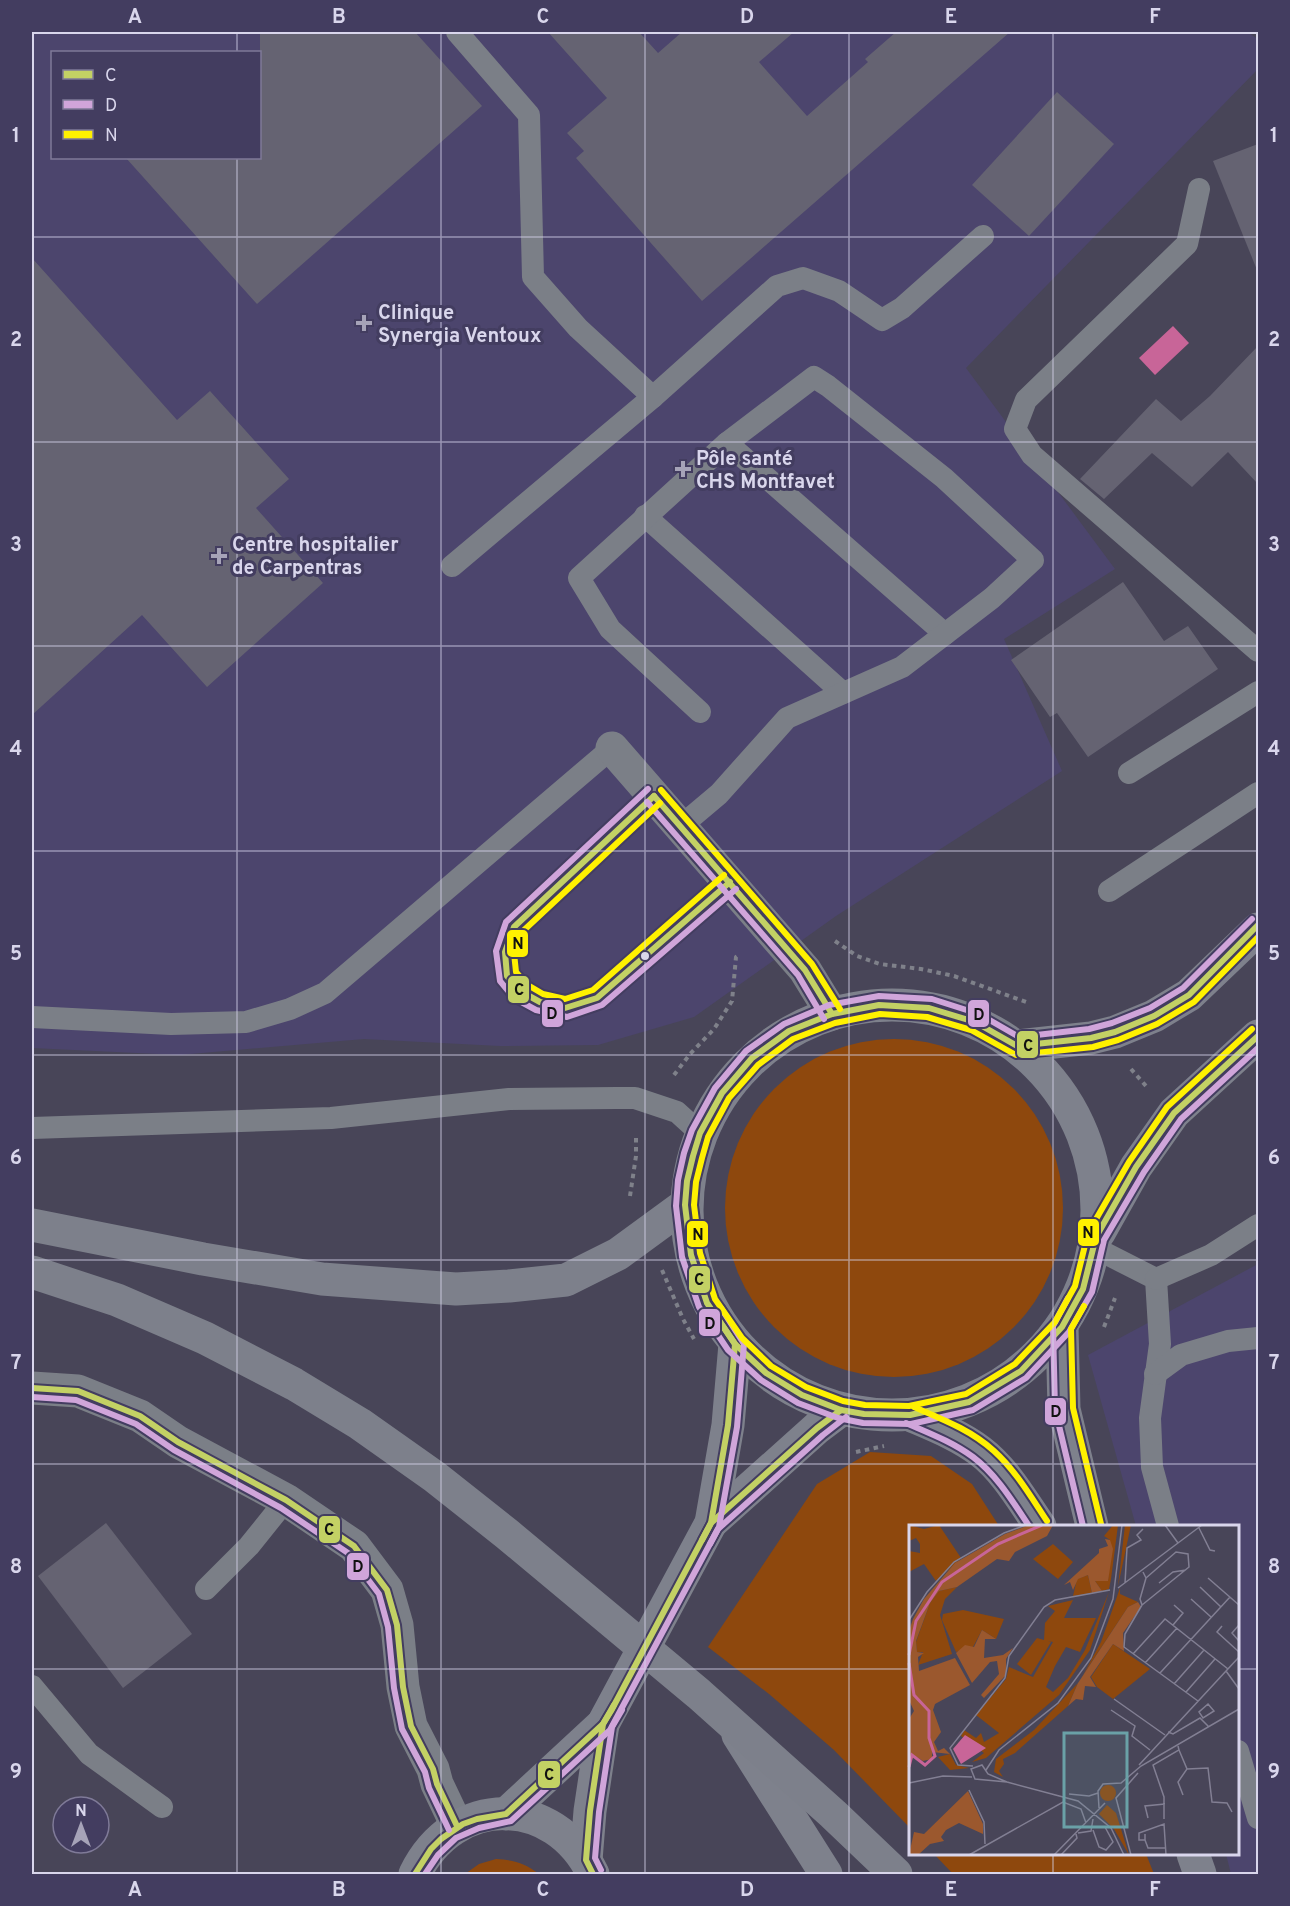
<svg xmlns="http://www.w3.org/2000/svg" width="1290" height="1906" font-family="Overpass,sans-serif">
<rect width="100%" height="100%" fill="#484558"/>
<!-- built -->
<g fill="#4c456d" fill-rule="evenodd">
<path d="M32,32H1247L1258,39V69L966,368L1115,569L1004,639L1062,771L836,916L694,1017L598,1045L500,1046L364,1039L179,1055L32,1048ZM52,52H260V158H52Z"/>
<polygon points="1258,1264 1258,1874 1231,1874 1226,1854 1238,1854 1238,1526 1136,1526 1088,1355"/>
</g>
<!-- green -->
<g fill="#8e480d">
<circle cx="894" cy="1208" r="169"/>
<polygon points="870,1452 931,1456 972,1484 999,1526 910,1526 910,1828 834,1750 769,1694 708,1647 817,1484"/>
<polygon points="934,1854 1146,1854 1154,1874 953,1874"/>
<path d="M496,1859C514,1860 525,1863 539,1874H465L479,1864Z"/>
</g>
<!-- water -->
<polygon fill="#c86598" points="1173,326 1189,343 1155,375 1139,358"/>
<!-- building -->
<g fill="#656372">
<polygon points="260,32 415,32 482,106 257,304 126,158 260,158"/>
<polygon points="548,32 639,32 658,53 682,32 794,32 759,62 807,116 868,62 865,59 896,32 1010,32 702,301 576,158 584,151 567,133 607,98"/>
<polygon points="1057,92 1114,144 1029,236 972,185"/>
<polygon points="1258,144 1258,269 1257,270 1213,161"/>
<polygon points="32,258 177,420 210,391 289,479 256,508 323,583 207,687 142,615 32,715"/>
<polygon points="1258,346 1258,484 1228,452 1192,487 1152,453 1104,499 1080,479 1156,399 1181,421 1210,396"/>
<polygon points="1123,582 1164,641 1188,626 1218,669 1088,757 1057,713 1050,717 1011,660"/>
<polygon points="106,1523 192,1634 123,1688 38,1576"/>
</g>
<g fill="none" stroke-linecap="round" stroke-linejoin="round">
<!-- path -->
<g stroke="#7f818a" stroke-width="4" stroke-dasharray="4.5 4.5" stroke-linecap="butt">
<polyline points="835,941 857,956 880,964 921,969 954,976 1029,1003"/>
<polyline points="1131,1069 1146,1086"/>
<polyline points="674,1075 690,1054 714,1029 732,1001 736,957 739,955"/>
<polyline points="630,1196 636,1156 636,1135"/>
<polyline points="662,1270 683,1319 694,1339"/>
<polyline points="1104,1327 1115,1298"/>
<polyline points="856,1452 884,1446"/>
</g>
<!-- service -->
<g stroke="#7b7f87" stroke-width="22">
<polyline points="457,32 529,115 533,277 578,328 653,397"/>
<polyline points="1199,189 1187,244 1026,400 1015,429 1032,455 1258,651"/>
<polyline points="727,443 945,634"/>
<polyline points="645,516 843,693"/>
<polyline points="452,566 653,397 777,286 803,278 839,291 882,320 902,308 983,236"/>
<polyline points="1129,773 1258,692"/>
<polyline points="654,796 514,927 505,952 507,976 520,991 540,1002 565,1008 597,998 730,882"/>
<polyline points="681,826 719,794 787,718 902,667 992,598 1033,560 944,478 828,386 814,377 727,443 579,578 610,629 700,712"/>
<polyline points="1109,891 1258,793"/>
<polyline points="32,1017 171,1024 246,1022 290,1009 325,993 612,748"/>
<polyline points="32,1128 331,1118 509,1099 617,1098 635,1098 677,1112 700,1133"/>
<polyline points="1095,1248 1156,1279 1160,1344 1150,1418 1152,1467 1168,1526"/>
<polyline points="1156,1279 1211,1255 1258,1225"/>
<polyline points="1155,1374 1181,1355 1228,1341 1258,1338"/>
<polyline points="206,1589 249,1546 286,1500"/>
<polyline points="32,1686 89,1754 162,1807"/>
<polyline points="1238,1751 1258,1818"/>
</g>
<!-- minor -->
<g stroke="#7b7f87" stroke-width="33">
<polyline points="612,748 805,970 832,1014"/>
<polyline points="32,1388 78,1391 140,1416 178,1442 286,1500 354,1546 387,1590 397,1625 403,1687 411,1726 433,1769 437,1784 457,1826"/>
</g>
<!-- secondary -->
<g stroke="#7e818c" stroke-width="33">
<circle cx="892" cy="1210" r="205"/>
<polyline points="1017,1046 1091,1038 1115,1032 1154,1016 1189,995 1258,929"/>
<polyline points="1099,1233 1136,1167 1174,1113 1258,1036"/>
<polyline points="1062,1327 1064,1409 1092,1526"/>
<path d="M910,1415C933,1425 959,1435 980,1451C1005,1470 1022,1500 1040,1526"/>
<polyline points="711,1523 817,1428 841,1410"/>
<polyline points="738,1735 826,1874"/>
<polyline points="506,1814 603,1724 711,1523 728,1425 735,1344"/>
<polyline points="1193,1854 1200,1874"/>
<polyline points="586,1860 590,1811 603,1724"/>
<path d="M415,1874C454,1794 554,1793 593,1874"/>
</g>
<!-- primary -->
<g stroke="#7d808b" stroke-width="33">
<polyline points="32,1225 203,1259 322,1279 456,1289 509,1286 566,1280 618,1254 685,1205"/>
<polyline points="32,1272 117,1300 205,1338 294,1384 360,1424 435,1477 507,1534 699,1694 833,1814 896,1874"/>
</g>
<defs>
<g id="bus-1">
<polyline points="654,796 514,927 505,952 507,976 520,991 540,1002 565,1008 597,998 730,882"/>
<polyline points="654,796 805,970 832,1014"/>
<polyline points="1258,925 1189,995 1154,1016 1115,1032 1091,1038 1017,1046 975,1022 929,1008 879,1005 832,1014 789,1031 752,1058 722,1093 700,1133 693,1156 687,1181 685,1205 691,1255 707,1303 735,1344 766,1373 802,1395 841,1410 864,1414 910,1415 969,1402 1021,1371 1062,1327 1083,1289 1096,1237 1136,1167 1174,1113 1258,1036"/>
<polyline points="32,1388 78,1391 140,1416 178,1442 286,1500 354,1546 387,1590 397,1625 403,1687 411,1726 433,1769 437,1784 457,1826"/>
<polyline points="702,1540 711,1523 817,1428 841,1410"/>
<polyline points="415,1874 431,1849 441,1839 463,1824 477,1819 506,1814 603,1724 611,1711 711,1523 728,1425 735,1344 714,1313"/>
<polyline points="593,1874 586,1860 590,1811 603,1724 614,1705"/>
</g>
<g id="bus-2">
<polyline points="648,789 506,922 496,951 500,981 514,998 536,1010 567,1017 602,1005 736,889"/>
<polyline points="647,802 798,975 824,1019"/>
<polyline points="1252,919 1183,988 1150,1008 1112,1023 1089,1029 1019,1037 979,1014 932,999 879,996 829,1005 784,1024 746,1051 715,1088 692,1130 684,1153 678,1180 676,1206 682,1257 699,1307 728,1350 761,1380 798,1403 838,1418 863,1423 911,1424 973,1410 1026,1378 1069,1332 1092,1292 1104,1240 1144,1172 1181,1119 1258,1048"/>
<polyline points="1068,1298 1053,1326 1055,1409 1083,1526"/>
<polyline points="32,1397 76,1400 136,1424 174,1450 281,1508 348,1553 379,1594 388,1627 394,1688 402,1729 425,1772 429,1788 449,1830"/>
<path d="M906,1423C929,1433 953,1442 973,1457C997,1475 1013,1502 1029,1526"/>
<polyline points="710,1544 718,1529 823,1435 846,1417"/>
<polyline points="601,1870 595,1858 599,1812 612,1727 622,1710"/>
<polyline points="425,1874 438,1855 456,1838 479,1828 511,1821 610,1730 719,1527 737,1427 744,1344 721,1308"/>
</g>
<g id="bus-3">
<polyline points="661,790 812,964 840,1009"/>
<polyline points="660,803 522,932 514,953 516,972 526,984 543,994 565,999 593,990 724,875"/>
<polyline points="1252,1029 1167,1107 1129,1162 1088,1233 1075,1286 1055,1322 1015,1364 966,1394 909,1406 865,1405 843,1401 806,1387 771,1366 742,1338 715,1299 700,1253 694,1205 696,1182 702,1158 708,1137 729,1098 758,1065 793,1039 835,1023 880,1014 927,1017 971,1030 1016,1055 1093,1047 1118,1040 1157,1024 1194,1002 1258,937"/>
<polyline points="1084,1306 1071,1329 1073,1408 1101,1524"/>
<path d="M914,1407C942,1419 971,1430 994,1451C1016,1471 1031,1497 1047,1521"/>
</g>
</defs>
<!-- bus-1 casing -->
<use href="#bus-1" stroke="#433d60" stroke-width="10"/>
<!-- bus-2 casing -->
<use href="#bus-2" stroke="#433d60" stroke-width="10"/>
<!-- bus-3 casing -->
<use href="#bus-3" stroke="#433d60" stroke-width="10"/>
<!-- bus-1 -->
<use href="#bus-1" stroke="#c3d164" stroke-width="6"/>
<!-- bus-2 -->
<use href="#bus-2" stroke="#d0a5da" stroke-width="6"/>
<!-- bus-3 -->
<use href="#bus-3" stroke="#fff100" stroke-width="6"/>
</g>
<!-- grid -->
<path fill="none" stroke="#d9d6ec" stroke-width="1.5" stroke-opacity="0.55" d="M237,32V52M441,32V1874M645,32V1874M849,32V1874M1053,32V1526M237,158V1874M32,237H1258M32,442H1258M32,646H1258M32,851H1258M32,1055H1258M32,1260H1258M32,1464H1258M32,1669H910M1238,1669H1258M1053,1854V1874"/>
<!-- markers -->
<g fill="#a6a3b8" stroke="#433d60" stroke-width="2">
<path d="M361 314h6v6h6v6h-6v6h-6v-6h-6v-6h6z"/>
<path d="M680 460h6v6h6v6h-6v6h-6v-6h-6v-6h6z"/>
<path d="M216 547h6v6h6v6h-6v6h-6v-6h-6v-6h6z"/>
</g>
<circle fill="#d9d6ec" stroke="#433d60" stroke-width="2" cx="645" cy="956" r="5"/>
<g text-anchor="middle" stroke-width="6" stroke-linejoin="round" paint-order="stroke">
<!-- poi labels -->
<g font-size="20" font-weight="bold" fill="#d9d6ec" stroke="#433d60" text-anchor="start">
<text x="378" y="319">Clinique<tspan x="378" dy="23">Synergia Ventoux</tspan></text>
<text x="696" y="465">Pôle santé<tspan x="696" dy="23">CHS Montfavet</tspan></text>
<text x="232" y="551">Centre hospitalier<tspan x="232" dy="23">de Carpentras</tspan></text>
</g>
</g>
<!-- overview -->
<g transform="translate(909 1525)">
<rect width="330" height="330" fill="#484558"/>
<path d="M0,0L15,4L30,0L52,33L27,56L15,39L0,47V26L11,28V19L7,13L0,16ZM204,0H209L202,54L200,64L193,66L186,56H199L201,15L195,11ZM216,0H222L209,61ZM144,19L164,37L149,54L124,34ZM179,50L183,68L164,71L168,54ZM48,62L36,74L31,90L43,129L9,140L14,127H8L7,117L21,78L30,66ZM211,63V69L229,77L219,82L174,150L192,117ZM200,67L181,125L150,170L77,233L63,237L75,228L52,211L55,205L67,213L72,208L75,217L90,208L67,190L97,154L100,142L124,152L144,117L139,116L142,117L122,150L108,139L128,113L135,115L136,98L146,86L139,81L164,75L155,93H187L171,127L157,122L146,141L137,162L144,167L159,153L176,125ZM54,85L95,94L87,114L73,105L64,122L47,127L33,95L34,89ZM204,119L241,144L204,174L188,162L182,152ZM169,158L159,181L106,228L94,234L95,239L90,246L94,252L85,247L87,234L125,205ZM41,229L47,240L60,243L41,245L29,232ZM191 268a8 8 0 1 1 16 0a8 8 0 1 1-16 0ZM198,280L207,288L220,330L205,304L190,289Z" fill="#8e480d"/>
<path d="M120,0H144L138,11L106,27L100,36L88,34L48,62L30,66L21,78L7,116L8,127L15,128L9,132L10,146L46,133L61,160L26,179L24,185L32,207L25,217L29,226L35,223L41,229L23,227V234L14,236L6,231L0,237V194L5,186L0,175V106L4,94L15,74L46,38L96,9ZM196,14L201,15L204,24L199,56H186L193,66L183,68L179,50L169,54L164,65L161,57L155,60L190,28V24L199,21ZM229,77L232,82L214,108L215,126L204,119L181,152L187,162L176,161L174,175L167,174L159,181L169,158L219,82ZM73,105L87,114H76L75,133L94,130L104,123L97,134V150L75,173L72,170L90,149L88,136L81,137L63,158L47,128L56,120L65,122ZM59,266L74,299V309L50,298L37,305L32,312L35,316L21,319L9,330H0L5,307L15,309Z" fill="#9b582e"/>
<path d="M56,210L77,223L52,239L44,224Z" fill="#c86598"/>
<path fill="none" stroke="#c86598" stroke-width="3" d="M0,130L7,96L33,57L89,19L133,0M0,138L5,170L20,186V213L26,231L16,240L3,230L0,242"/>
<path fill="none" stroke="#827f93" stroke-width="1.5" d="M256,0L269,18M290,3L301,25L306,26M299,53L330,80M216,58L218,23L232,15L228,10L234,4M250,58L264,47L277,45M291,62L312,82M209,63L293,0M282,74L302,92M233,80L216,109L215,122L289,176M233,80L280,42L279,29L267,27L237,53M233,80L231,74L237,53L234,47M0,95L18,67L45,37L95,8L117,0M264,100L274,88L265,80M330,100L323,108L330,116M313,101L308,107L330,127M224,129L256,94L319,144M236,138L268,103M317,146L330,164M251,148L321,72M265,159L295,125M277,167L306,134M205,174L256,210M299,179L305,186L294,193L290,187ZM202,185L226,201L223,211L241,225M259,207L264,209L291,193L300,202M270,225L278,244L269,257L274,270M230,240L330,132M64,241L49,240L41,223L96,153L100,131L135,82L146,75L201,65M278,244L299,243L303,277L318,278L323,287M77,245L90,225L149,178L182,133L204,74L213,0M98,257L79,249L73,240L62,244L66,254L98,257L169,276L202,303L215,330M0,258L34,251L63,252M60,265L75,297L76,319M160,269L180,271L189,268M190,283L189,266L194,259L212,258L232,241L330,184M239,293L236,281L256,279M255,294V272L244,240L270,225L269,221M184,305L190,322L197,325L204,317L196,302M169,308L182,306L184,294M236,309V315H230V308L255,299L257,330M236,315L239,323H256M60,330L154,277L172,284L177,298M145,330L196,278M152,330L168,313L167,309M222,330L207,273L229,248"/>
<path fill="#6aa1a7" fill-opacity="0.15" stroke="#6aa1a7" stroke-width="3" d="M155,208H218V302H155Z"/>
<rect width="330" height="330" fill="none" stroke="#d9d6ec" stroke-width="3"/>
</g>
<g stroke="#433d60" stroke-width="2">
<rect x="506" y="929" width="23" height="29" rx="6" fill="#fff100"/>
<rect x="507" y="975" width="23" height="29" rx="6" fill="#c3d164"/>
<rect x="541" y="999" width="23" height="29" rx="6" fill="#d0a5da"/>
<rect x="967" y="999" width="23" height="29" rx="6" fill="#d0a5da"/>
<rect x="1016" y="1030" width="23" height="29" rx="6" fill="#c3d164"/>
<rect x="1077" y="1218" width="23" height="29" rx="6" fill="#fff100"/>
<rect x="686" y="1220" width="23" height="28" rx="6" fill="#fff100"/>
<rect x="688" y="1265" width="23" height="29" rx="6" fill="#c3d164"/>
<rect x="698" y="1308" width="23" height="29" rx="6" fill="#d0a5da"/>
<rect x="1044" y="1397" width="23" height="29" rx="6" fill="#d0a5da"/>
<rect x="318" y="1515" width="23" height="29" rx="6" fill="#c3d164"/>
<rect x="346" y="1552" width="24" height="29" rx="6" fill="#d0a5da"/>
<rect x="537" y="1760" width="24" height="29" rx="6" fill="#c3d164"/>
</g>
<g font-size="16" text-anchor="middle" font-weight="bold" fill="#111">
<text x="518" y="949">N</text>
<text x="519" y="995">C</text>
<text x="552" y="1019">D</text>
<text x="979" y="1020">D</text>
<text x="1028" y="1051">C</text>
<text x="1088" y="1238">N</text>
<text x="698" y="1240">N</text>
<text x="699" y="1285">C</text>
<text x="710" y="1329">D</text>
<text x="1056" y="1417">D</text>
<text x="329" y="1535">C</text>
<text x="358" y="1572">D</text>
<text x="549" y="1780">C</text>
</g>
<!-- border -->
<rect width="1290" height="1906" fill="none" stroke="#433d60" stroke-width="66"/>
<!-- legend -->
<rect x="51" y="51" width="210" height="108" fill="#433d60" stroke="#7f7a98" stroke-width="1.5"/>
<rect x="63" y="70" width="30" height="9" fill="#c3d164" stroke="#7f7a98" stroke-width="1.5"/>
<text x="105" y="81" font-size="18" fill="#d9d6ec">C</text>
<rect x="63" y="100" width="30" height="9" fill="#d0a5da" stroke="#7f7a98" stroke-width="1.5"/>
<text x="105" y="111" font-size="18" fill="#d9d6ec">D</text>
<rect x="63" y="130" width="30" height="9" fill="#fff100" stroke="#7f7a98" stroke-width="1.5"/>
<text x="105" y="141" font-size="18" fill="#d9d6ec">N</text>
<!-- north arrow -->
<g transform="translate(81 1825)"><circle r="28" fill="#433d60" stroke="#7f7a98" stroke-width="1.5"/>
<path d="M0-4.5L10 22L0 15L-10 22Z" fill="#a6a3b8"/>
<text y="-9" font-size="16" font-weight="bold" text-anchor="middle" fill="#d9d6ec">N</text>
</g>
<rect x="33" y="33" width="1224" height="1840" fill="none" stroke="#d9d6ec" stroke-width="2"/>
<g font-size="20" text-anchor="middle" font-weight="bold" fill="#d9d6ec">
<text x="135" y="23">A</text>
<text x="339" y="23">B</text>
<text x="543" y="23">C</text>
<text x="747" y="23">D</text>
<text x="951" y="23">E</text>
<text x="1155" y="23">F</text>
<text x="16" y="142">1</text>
<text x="1274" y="142">1</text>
<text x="16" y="346">2</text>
<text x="1274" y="346">2</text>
<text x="16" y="551">3</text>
<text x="1274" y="551">3</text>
<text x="16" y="755">4</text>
<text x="1274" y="755">4</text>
<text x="16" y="960">5</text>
<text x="1274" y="960">5</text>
<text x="16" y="1164">6</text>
<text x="1274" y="1164">6</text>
<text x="16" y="1369">7</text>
<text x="1274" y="1369">7</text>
<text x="16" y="1573">8</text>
<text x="1274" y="1573">8</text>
<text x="16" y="1778">9</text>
<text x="1274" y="1778">9</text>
<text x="135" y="1896">A</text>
<text x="339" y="1896">B</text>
<text x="543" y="1896">C</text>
<text x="747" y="1896">D</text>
<text x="951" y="1896">E</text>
<text x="1155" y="1896">F</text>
</g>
</svg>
